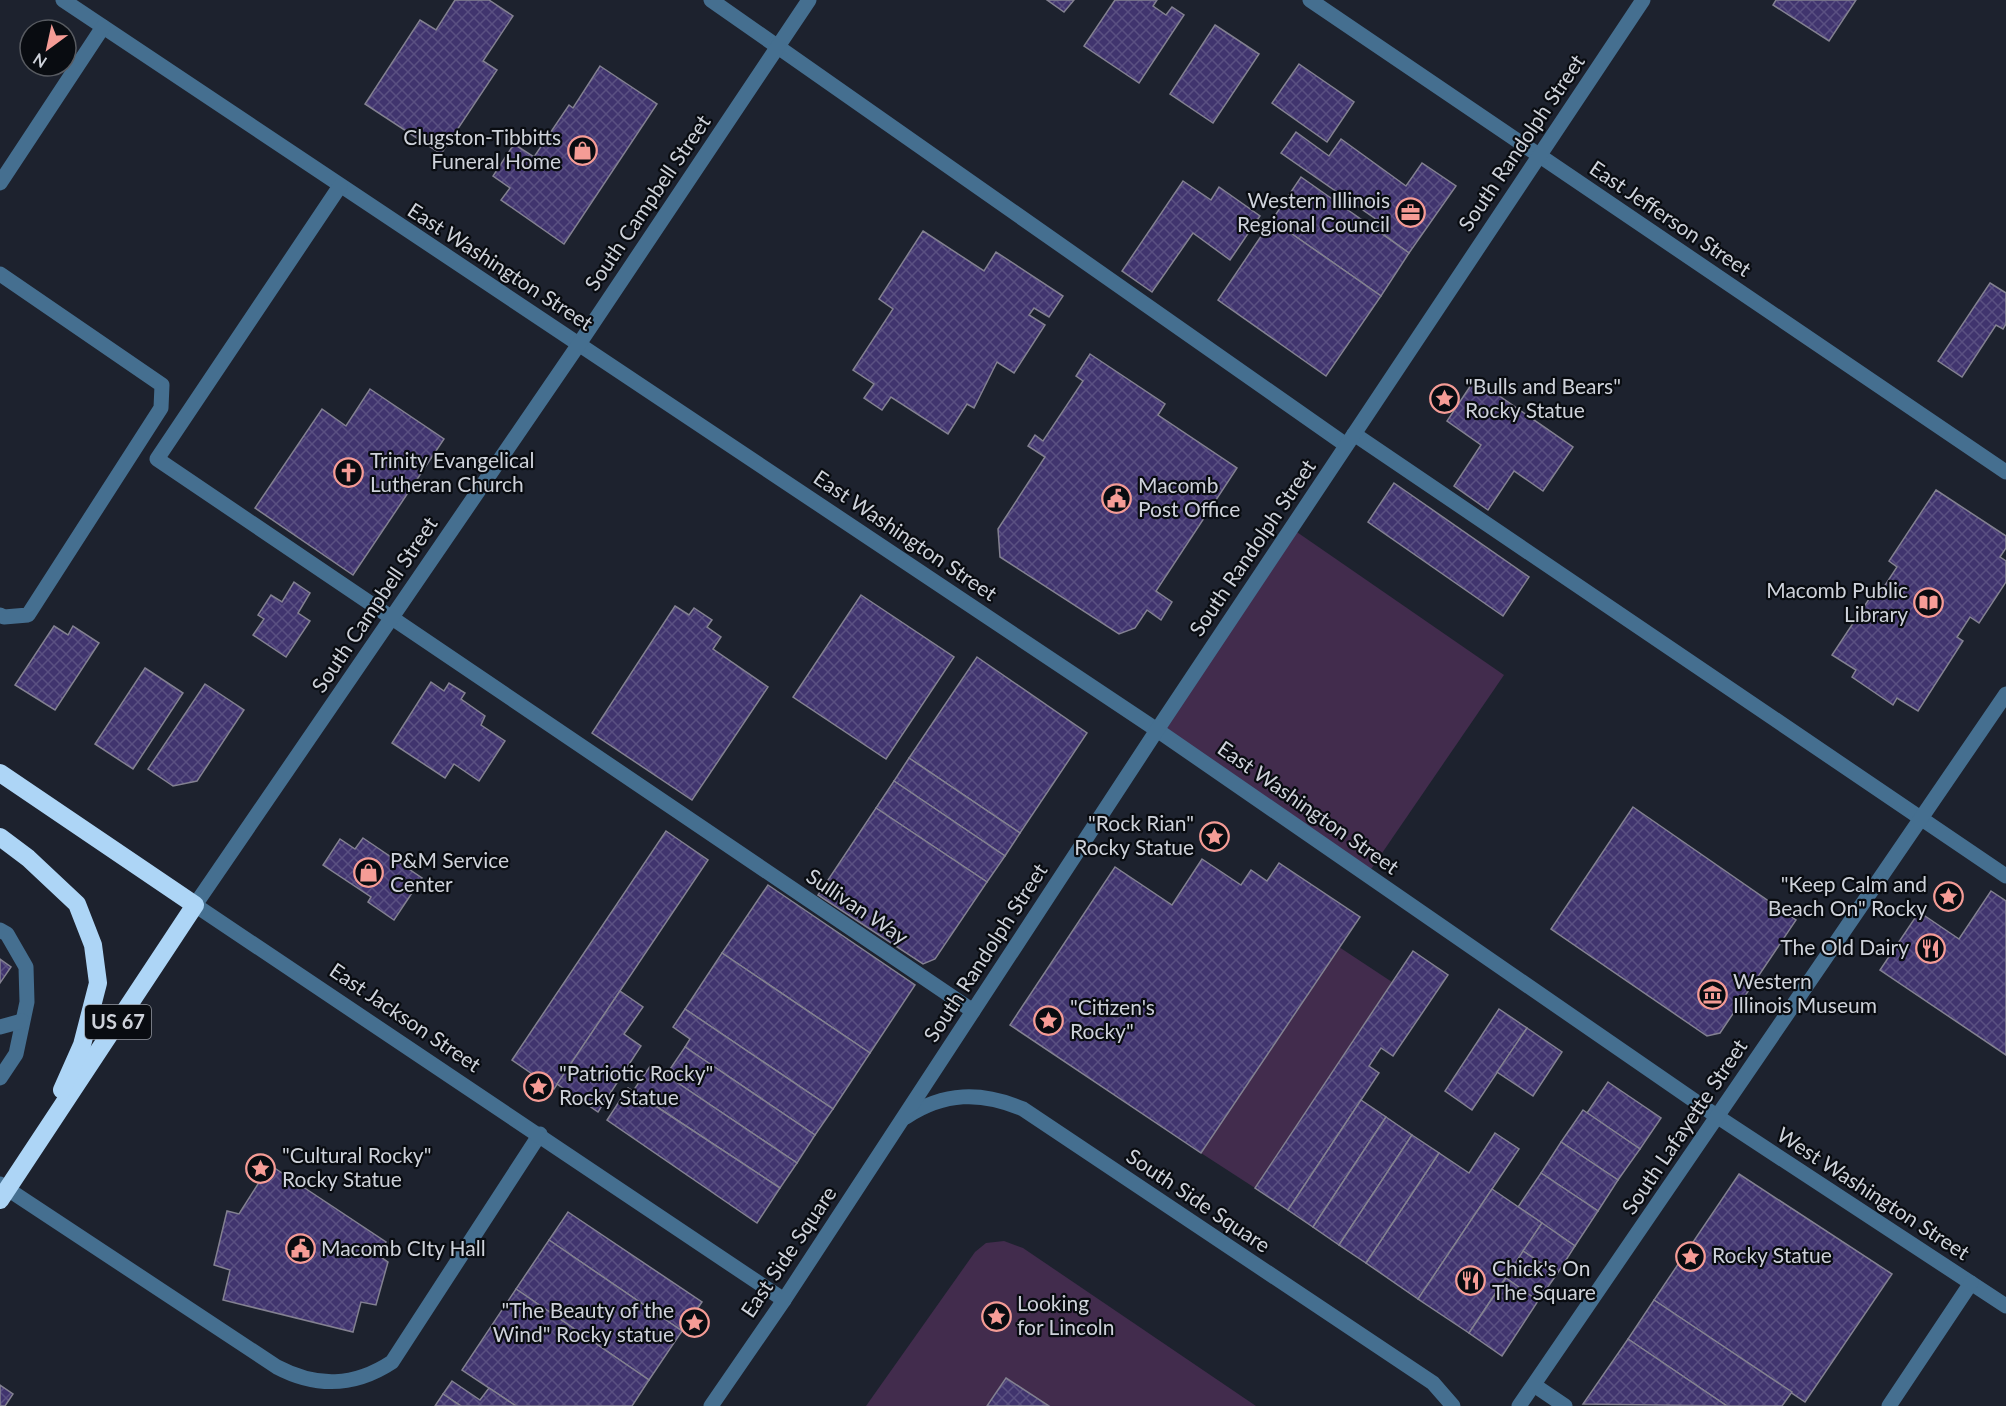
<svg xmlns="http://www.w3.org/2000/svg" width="2006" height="1406" font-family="Lato,sans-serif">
<defs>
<pattern id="building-cross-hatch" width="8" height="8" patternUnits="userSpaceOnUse" patternTransform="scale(1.5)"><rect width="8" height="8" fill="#40346e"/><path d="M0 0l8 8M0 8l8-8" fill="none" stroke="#5a5082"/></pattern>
</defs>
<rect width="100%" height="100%" fill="#1d222e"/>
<!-- park -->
<g fill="#422c4d">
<polygon points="1291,528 1504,675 1367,875 1157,730"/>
<polygon points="1339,947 1392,982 1255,1188 1201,1153"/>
<polygon points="1004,1241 1023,1248 1256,1406 866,1406 975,1252 986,1243"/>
</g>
<!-- building -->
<g fill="url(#building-cross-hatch)" stroke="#838191" stroke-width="1.5">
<polygon points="455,0 489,0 513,16 483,61 497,70 441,154 365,104 420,20 436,30"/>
<polygon points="1047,0 1074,0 1064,12"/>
<polygon points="1115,0 1157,0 1153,6 1166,15 1172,7 1184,15 1139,83 1084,46"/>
<polygon points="1776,0 1856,0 1829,41 1773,5"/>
<polygon points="1215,25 1259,54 1213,123 1170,94"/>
<polygon points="1299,64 1354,102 1327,142 1272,103"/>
<polygon points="600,66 657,104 564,244 501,200 510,188 493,176 514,144 534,157 569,105 573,108"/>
<polygon points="1296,132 1329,156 1341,139 1406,186 1422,163 1456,186 1409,253 1376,229 1380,222 1281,153"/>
<polygon points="1301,177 1409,253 1381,296 1272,220"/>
<polygon points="1183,181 1211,200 1219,187 1260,216 1230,260 1193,233 1152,292 1122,271"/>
<polygon points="1272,220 1381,296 1326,376 1218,300"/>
<polygon points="923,231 984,271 996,252 1063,296 1049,317 1034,308 1029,315 1045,325 1014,373 997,362 974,408 967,404 948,434 891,397 882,410 864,398 874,384 853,370 893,309 879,299"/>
<polygon points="1990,283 2006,293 2006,324 2003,329 1996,325 1962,377 1938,361"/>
<polygon points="1090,354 1165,404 1158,415 1237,468 1156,591 1172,602 1161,620 1147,610 1135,628 1119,634 1000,557 998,529 1045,457 1028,446 1035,435 1043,441 1083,381 1076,376"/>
<polygon points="1475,379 1573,447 1543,491 1514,471 1488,510 1454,486 1481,445 1447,421"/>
<polygon points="370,389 444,439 353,575 255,508 322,409 346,426"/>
<polygon points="1394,483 1529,577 1503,616 1368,522"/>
<polygon points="1936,490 2006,536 2006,548 2000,557 2006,561 2006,582 1979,623 1970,617 1957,637 1963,641 1918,711 1897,698 1893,705 1852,677 1856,670 1832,655 1877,587 1882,590 1897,567 1889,561"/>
<polygon points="294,582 310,593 298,613 310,621 286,657 253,635 264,619 258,615 271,595 282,602"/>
<polygon points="861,595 954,657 886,759 793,697"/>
<polygon points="675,606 689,615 694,608 712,620 707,627 721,637 713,649 768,687 692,800 592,733"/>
<polygon points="54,626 68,635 73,626 99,643 55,710 15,685"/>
<polygon points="977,657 1087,733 1020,833 909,758"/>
<polygon points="145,668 183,693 133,769 95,744"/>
<polygon points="431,682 444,691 449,683 465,693 461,699 485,716 481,725 505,741 479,781 454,764 445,778 392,743"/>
<polygon points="205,684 244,710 197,781 173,786 148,769"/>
<polygon points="909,758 1020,833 1005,856 894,781"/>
<polygon points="894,781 1005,856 987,882 876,808"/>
<polygon points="1633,807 1796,920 1720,1033 1707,1036 1551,929"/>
<polygon points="876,808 987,882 935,959 923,964 818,895"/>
<polygon points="666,831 708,860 554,1089 512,1060"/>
<polygon points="363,838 422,878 394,920 368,902 371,897 323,865 340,839 355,849"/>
<polygon points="1202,859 1241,885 1251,870 1267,881 1279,863 1360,917 1201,1153 1010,1025 1115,867 1172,905"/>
<polygon points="768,885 915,985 870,1053 722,953"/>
<polygon points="1991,891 2006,901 2006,1055 1880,970 1919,912 1959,939"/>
<polygon points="1413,951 1448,975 1393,1056 1381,1048 1369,1066 1379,1073 1288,1210 1255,1188"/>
<polygon points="722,953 870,1053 833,1109 685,1009"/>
<polygon points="0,959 11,967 0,983"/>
<polygon points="620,991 643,1007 624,1034 641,1046 598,1112 557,1084"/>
<polygon points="685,1009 833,1109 815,1135 685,1047 690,1039 673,1027"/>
<polygon points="1499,1009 1527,1028 1472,1110 1445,1091"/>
<polygon points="1527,1028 1562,1052 1533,1096 1497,1072"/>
<polygon points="685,1047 815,1135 797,1163 666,1075"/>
<polygon points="651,1065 797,1163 780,1188 633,1091"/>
<polygon points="1608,1082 1661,1118 1640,1149 1587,1113"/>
<polygon points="628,1088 780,1188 757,1223 607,1120"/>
<polygon points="1361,1100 1386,1117 1313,1227 1288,1210"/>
<polygon points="1583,1110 1640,1149 1618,1180 1561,1142"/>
<polygon points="1386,1117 1412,1135 1339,1245 1313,1227"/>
<polygon points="1495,1133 1519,1149 1418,1299 1366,1263 1439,1153 1469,1173"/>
<polygon points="1412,1135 1439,1153 1366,1263 1339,1245"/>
<polygon points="1561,1142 1618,1180 1598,1211 1541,1173"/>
<polygon points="270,1165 386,1242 378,1255 388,1262 376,1305 361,1302 353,1332 223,1300 230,1270 214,1265 227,1211 239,1214"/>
<polygon points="1541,1173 1598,1211 1575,1246 1518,1207"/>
<polygon points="1739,1174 1892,1274 1805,1402 1654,1300"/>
<polygon points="1492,1189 1542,1223 1469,1333 1418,1299"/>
<polygon points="568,1212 702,1302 682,1331 549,1240"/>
<polygon points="1542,1223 1575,1246 1557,1274 1523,1251"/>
<polygon points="549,1240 682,1331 649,1380 516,1289"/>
<polygon points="1523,1251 1557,1274 1538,1301 1506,1278"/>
<polygon points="1506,1278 1538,1301 1502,1356 1469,1333"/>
<polygon points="516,1289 649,1380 632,1406 516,1406 462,1370"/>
<polygon points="1654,1300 1792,1392 1782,1406 1727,1406 1628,1339"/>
<polygon points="1628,1339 1727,1406 1583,1404"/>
<polygon points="1006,1378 1049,1406 987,1406"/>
<polygon points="452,1381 480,1400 489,1388 516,1406 461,1406 443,1394"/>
<polygon points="0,1385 13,1394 5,1406 0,1406"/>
<polygon points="443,1394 461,1406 435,1406"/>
</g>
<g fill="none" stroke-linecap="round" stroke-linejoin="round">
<!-- minor -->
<g stroke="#456f90" stroke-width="15">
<polyline points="63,0 1157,730 1718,1117 2006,1306"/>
<polyline points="711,0 1346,445"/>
<polyline points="1310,0 2006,472"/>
<polyline points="0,183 103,27"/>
<polyline points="340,186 157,459 973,1011"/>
<polyline points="0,274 162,385 161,408 28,615 4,617 0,615"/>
<polyline points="1354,434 2006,876"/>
<polyline points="0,930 7,934 26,967 27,1002 16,1054 0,1078"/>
<polyline points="0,1027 22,1021"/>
<path d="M906,1117C944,1092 981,1091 1023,1109L1433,1383L1453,1406"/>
<path d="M0,1184L277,1367C317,1388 354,1387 392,1362L540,1134"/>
<polyline points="784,1300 195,905 579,344 809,0"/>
<polyline points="1534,1385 1565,1406"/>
<polyline points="711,1406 784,1300 1157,730 1643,0"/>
<polyline points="1519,1406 2006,694"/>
<polyline points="1889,1406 1971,1283"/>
</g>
<!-- highway -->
<g stroke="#add5f6" stroke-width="18">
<polyline points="0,773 195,905 0,1200"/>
<polyline points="0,837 28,858 77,904 93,945 98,983 82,1045 62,1090"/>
</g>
</g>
<!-- icons -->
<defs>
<symbol id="shop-ring" viewBox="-11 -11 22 22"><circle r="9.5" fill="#090c11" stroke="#f59c96" stroke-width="1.5"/><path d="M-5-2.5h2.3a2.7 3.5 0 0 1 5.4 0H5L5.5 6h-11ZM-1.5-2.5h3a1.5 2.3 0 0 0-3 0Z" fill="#f59c96"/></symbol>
<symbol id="office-ring" viewBox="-11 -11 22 22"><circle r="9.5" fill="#090c11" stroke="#f59c96" stroke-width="1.5"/><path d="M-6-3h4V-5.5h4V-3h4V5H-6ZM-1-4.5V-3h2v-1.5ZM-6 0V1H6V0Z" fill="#f59c96"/></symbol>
<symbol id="sight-ring" viewBox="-11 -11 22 22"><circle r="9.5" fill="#090c11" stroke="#f59c96" stroke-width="1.5"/><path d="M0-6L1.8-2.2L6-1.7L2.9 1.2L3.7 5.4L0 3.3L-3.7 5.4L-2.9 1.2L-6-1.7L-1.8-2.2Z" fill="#f59c96"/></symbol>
<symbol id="church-ring" viewBox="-11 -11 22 22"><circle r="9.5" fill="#090c11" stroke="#f59c96" stroke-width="1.5"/><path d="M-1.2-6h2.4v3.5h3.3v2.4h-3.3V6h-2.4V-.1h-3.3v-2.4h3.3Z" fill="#f59c96"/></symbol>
<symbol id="civic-ring" viewBox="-11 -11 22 22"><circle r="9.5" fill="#090c11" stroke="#f59c96" stroke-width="1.5"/><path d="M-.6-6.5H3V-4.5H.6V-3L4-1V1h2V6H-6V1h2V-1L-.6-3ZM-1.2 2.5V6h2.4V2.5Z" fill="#f59c96"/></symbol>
<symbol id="library-ring" viewBox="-11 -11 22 22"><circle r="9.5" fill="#090c11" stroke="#f59c96" stroke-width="1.5"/><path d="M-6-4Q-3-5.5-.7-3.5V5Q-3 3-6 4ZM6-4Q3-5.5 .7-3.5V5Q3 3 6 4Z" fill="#f59c96"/></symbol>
<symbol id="restaurant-ring" viewBox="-11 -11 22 22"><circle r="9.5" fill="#090c11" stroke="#f59c96" stroke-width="1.5"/><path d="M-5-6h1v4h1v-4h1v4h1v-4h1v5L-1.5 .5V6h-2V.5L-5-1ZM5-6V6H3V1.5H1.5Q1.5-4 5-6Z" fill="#f59c96"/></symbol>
<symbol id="museum-ring" viewBox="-11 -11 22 22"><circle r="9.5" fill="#090c11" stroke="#f59c96" stroke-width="1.5"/><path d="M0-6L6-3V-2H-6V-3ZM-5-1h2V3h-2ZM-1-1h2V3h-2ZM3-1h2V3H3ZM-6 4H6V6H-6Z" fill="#f59c96"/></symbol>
</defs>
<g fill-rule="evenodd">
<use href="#shop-ring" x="566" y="134" width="33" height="33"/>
<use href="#office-ring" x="1394" y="196" width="33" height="33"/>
<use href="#sight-ring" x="1428" y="382" width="33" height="33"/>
<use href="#church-ring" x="332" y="456" width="33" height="33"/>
<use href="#civic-ring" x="1100" y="482" width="33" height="33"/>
<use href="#library-ring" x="1912" y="586" width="33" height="33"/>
<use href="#sight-ring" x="1198" y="820" width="33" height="33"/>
<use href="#shop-ring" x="352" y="856" width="33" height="33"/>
<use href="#sight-ring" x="1932" y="880" width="33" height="33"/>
<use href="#restaurant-ring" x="1914" y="932" width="33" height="33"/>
<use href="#museum-ring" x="1696" y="978" width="33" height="33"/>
<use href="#sight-ring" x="1032" y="1004" width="33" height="33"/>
<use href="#sight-ring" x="522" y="1070" width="33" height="33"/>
<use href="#sight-ring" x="244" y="1152" width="33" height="33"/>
<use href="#civic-ring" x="284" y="1232" width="33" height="33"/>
<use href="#sight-ring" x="1674" y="1240" width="33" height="33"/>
<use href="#restaurant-ring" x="1454" y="1264" width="33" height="33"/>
<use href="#sight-ring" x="980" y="1300" width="33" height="33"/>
<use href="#sight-ring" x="678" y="1306" width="33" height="33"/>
</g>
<g text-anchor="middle" stroke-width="4.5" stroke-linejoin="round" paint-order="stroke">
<!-- shield labels -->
<rect fill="#090c11" stroke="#93979e" stroke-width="1.5" x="85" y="1005" width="66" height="34" rx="4.5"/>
<g font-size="20" font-weight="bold" fill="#ced2da">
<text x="118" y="1029">US 67</text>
</g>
<!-- poi labels -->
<g font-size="21" fill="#ced2da" stroke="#090c11" text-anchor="start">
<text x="561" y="145" text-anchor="end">Clugston-Tibbitts<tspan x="561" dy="24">Funeral Home</tspan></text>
<text x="1390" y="208" text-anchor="end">Western Illinois<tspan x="1390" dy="24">Regional Council</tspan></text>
<text x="1465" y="394">"Bulls and Bears"<tspan x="1465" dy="24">Rocky Statue</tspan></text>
<text x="370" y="468">Trinity Evangelical<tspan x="370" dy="24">Lutheran Church</tspan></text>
<text x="1138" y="493">Macomb<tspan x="1138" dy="24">Post Office</tspan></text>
<text x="1908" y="598" text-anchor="end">Macomb Public<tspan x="1908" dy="24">Library</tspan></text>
<text x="1194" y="831" text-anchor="end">"Rock Rian"<tspan x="1194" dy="24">Rocky Statue</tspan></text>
<text x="390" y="868">P&amp;M Service<tspan x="390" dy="24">Center</tspan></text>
<text x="1927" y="892" text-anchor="end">"Keep Calm and<tspan x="1927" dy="24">Beach On" Rocky</tspan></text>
<text x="1909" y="955" text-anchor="end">The Old Dairy</text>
<text x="1733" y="989">Western<tspan x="1733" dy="24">Illinois Museum</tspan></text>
<text x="1070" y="1015">"Citizen's<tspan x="1070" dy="24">Rocky"</tspan></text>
<text x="559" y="1081">"Patriotic Rocky"<tspan x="559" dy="24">Rocky Statue</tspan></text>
<text x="282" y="1163">"Cultural Rocky"<tspan x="282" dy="24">Rocky Statue</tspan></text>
<text x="321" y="1256">Macomb CIty Hall</text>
<text x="1712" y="1263">Rocky Statue</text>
<text x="1492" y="1276">Chick's On<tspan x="1492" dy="24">The Square</tspan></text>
<text x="1017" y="1311">Looking<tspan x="1017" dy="24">for Lincoln</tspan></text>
<text x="674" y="1318" text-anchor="end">"The Beauty of the<tspan x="674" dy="24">Wind" Rocky statue</tspan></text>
</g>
<!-- street labels -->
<g font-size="21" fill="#ced2da" stroke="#090c11">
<text transform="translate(1522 143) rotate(-56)" y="7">South Randolph Street</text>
<text transform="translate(648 203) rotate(-56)" y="7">South Campbell Street</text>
<text transform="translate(1670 219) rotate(34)" y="7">East Jefferson Street</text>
<text transform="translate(500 267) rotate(33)" y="7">East Washington Street</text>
<text transform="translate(905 536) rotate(34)" y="7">East Washington Street</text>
<text transform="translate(1253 548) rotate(-56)" y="7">South Randolph Street</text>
<text transform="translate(375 605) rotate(-56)" y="7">South Campbell Street</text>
<text transform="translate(1308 808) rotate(35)" y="7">East Washington Street</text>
<text transform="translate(857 907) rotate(34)" y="7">Sullivan Way</text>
<text transform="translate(986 953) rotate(-57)" y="7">South Randolph Street</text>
<text transform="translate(405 1018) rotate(34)" y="7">East Jackson Street</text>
<text transform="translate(1685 1127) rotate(-56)" y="7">South Lafayette Street</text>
<text transform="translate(1873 1194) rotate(33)" y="7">West Washington Street</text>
<text transform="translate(1198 1201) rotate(34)" y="7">South Side Square</text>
<text transform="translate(789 1252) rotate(-56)" y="7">East Side Square</text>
</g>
</g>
<!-- north arrow -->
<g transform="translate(48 48) rotate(213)"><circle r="28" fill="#090c11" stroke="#585b61" stroke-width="1.5"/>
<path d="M0-4.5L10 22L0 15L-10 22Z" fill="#f59c96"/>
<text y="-9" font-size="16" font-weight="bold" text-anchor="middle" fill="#ced2da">N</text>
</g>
</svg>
